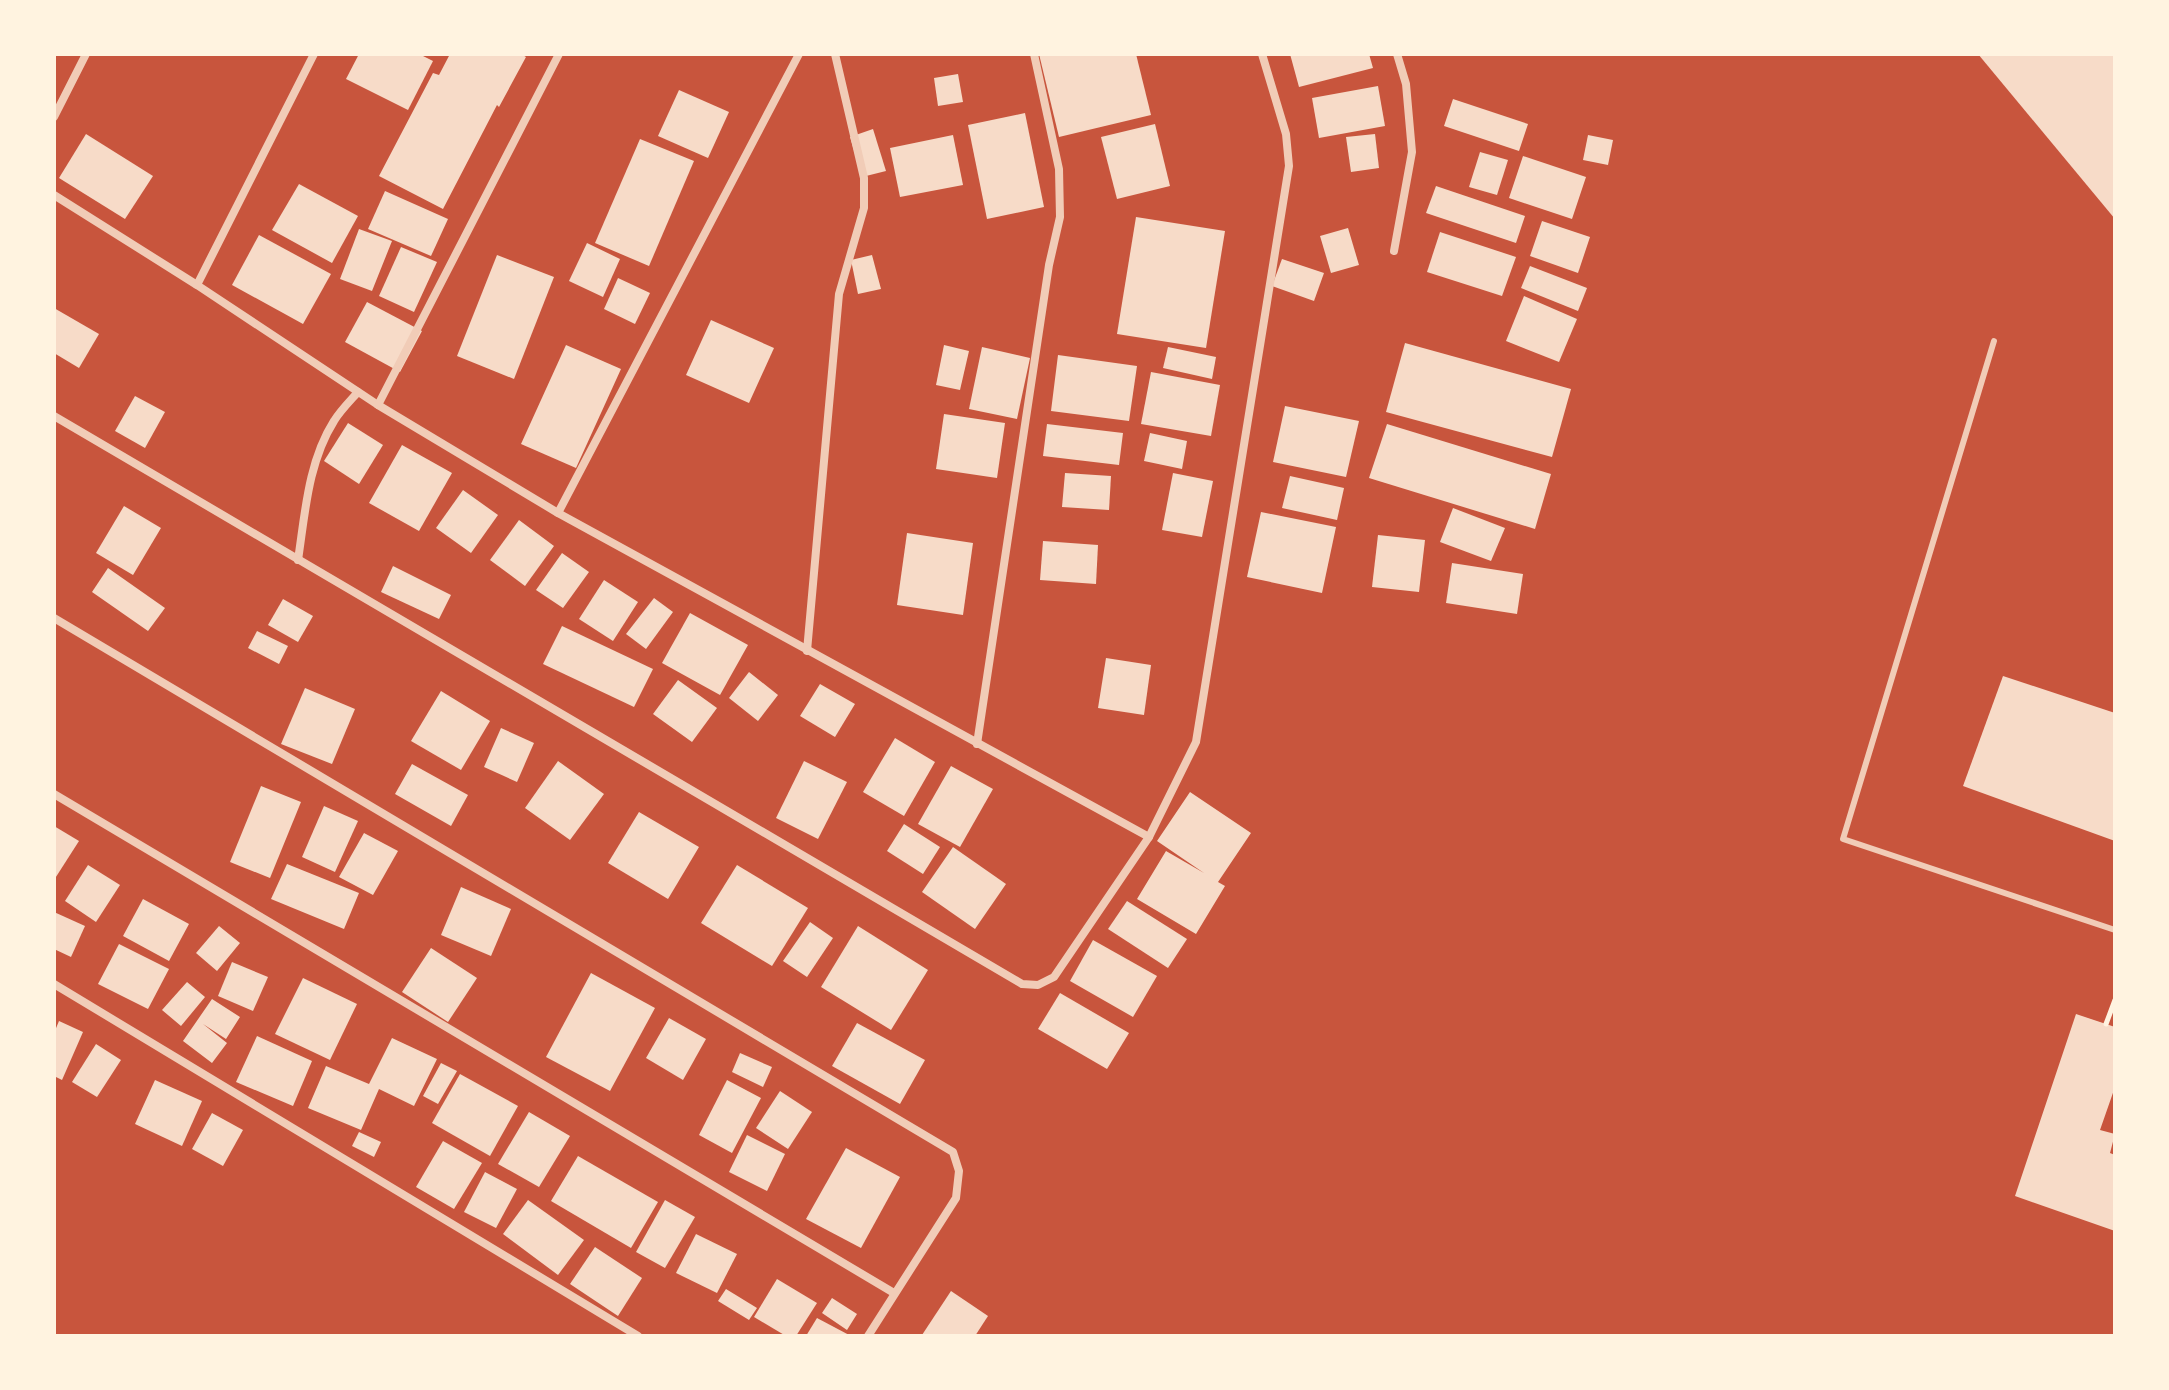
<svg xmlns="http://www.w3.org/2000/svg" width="2169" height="1390" font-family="Georgia,serif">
<rect width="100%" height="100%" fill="#c8553d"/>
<!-- building -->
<g fill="#f7dbc8">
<polygon points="359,54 419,54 433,61 408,110 346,79"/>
<polygon points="450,54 521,54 526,57 499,107 497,105 443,209 379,176 433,73 439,75"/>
<polygon points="1039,54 1136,54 1151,115 1059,137"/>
<polygon points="1290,54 1369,54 1373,68 1299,87"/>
<polygon points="1978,54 2115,54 2115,219"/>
<polygon points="958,74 963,102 938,106 934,78"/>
<polygon points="1378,86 1385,126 1319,138 1312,98"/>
<polygon points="679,90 729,112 708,158 658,136"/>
<polygon points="1453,99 1528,124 1519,151 1444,126"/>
<polygon points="1025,113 1044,207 987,219 968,125"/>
<polygon points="1155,124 1170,186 1117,199 1101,137"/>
<polygon points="873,129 886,171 862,177 850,137"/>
<polygon points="86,134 153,176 125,219 59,178"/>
<polygon points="1375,134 1379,168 1351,172 1346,137"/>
<polygon points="953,135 963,185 900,197 890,148"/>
<polygon points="1588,135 1613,140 1608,165 1583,160"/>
<polygon points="640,139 694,161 649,266 595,243"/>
<polygon points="1480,152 1508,160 1497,195 1469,187"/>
<polygon points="1523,156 1586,177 1572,219 1509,198"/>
<polygon points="299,184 358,216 332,263 272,230"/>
<polygon points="1436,186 1525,216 1516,243 1426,213"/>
<polygon points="385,191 448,219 431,256 368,229"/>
<polygon points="1136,217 1225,231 1206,348 1117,334"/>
<polygon points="1542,221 1590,237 1578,273 1530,256"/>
<polygon points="1348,228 1359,265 1331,273 1320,236"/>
<polygon points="359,229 392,241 372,291 340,279"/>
<polygon points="1440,232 1516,257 1502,296 1427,272"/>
<polygon points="259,235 331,274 303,324 232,285"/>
<polygon points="587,243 620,259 603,297 569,281"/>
<polygon points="401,247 437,262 414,312 379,296"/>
<polygon points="497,255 554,277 514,379 457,356"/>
<polygon points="872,255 881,289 858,294 851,260"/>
<polygon points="1282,259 1324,273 1314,301 1272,286"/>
<polygon points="1530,266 1587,288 1578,311 1521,288"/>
<polygon points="618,278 650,293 635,324 604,309"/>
<polygon points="1524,296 1577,319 1559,362 1506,341"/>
<polygon points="367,302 422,331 400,372 345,342"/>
<polygon points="54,308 99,334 79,368 54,353"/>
<polygon points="711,320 774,348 749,403 686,375"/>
<polygon points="1405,343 1571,389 1552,457 1386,412"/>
<polygon points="566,345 621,369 576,468 521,444"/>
<polygon points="944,345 969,351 960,390 936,385"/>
<polygon points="982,347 1030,358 1017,419 969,409"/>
<polygon points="1168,347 1216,357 1212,379 1163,368"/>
<polygon points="1058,355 1137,366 1129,421 1051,411"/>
<polygon points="1151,372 1220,385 1211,436 1141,424"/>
<polygon points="135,396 165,412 145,448 115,431"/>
<polygon points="1285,406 1359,421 1346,477 1273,462"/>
<polygon points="944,414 1005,423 997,478 936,469"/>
<polygon points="348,423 383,445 359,484 324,461"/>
<polygon points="1047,424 1123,433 1119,465 1043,456"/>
<polygon points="1387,424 1551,474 1535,529 1369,478"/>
<polygon points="1150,433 1187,441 1182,469 1144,461"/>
<polygon points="402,445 452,473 419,531 369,503"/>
<polygon points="1065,473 1111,476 1109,510 1062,507"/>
<polygon points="1173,473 1213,481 1202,537 1162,530"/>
<polygon points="1290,476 1344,488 1337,520 1282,508"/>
<polygon points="463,490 498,515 471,553 436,528"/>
<polygon points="124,506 161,528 133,575 96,553"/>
<polygon points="1453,508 1505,528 1491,561 1440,542"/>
<polygon points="1261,512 1336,527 1322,593 1247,577"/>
<polygon points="519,520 554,546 525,586 490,560"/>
<polygon points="907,533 973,543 963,615 897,605"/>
<polygon points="1378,535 1425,540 1419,592 1372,587"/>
<polygon points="1043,541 1098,545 1096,584 1040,580"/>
<polygon points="562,553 589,572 563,608 536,590"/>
<polygon points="1452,563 1523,574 1517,614 1446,603"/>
<polygon points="393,566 451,595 439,619 381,592"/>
<polygon points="108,568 165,608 148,631 92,592"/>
<polygon points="604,580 638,602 613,641 579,619"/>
<polygon points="654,598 673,612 646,649 626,634"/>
<polygon points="283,599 313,616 298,642 268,625"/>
<polygon points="690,613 748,645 720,695 662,663"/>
<polygon points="562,626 653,669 634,707 543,664"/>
<polygon points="257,631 288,646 279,664 248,648"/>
<polygon points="1106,658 1151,665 1144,715 1098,708"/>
<polygon points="749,672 778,695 758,721 729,698"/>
<polygon points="2003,676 2115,713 2115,841 1963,786"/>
<polygon points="678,680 717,708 692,742 653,714"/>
<polygon points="820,684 855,704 835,737 800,716"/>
<polygon points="305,688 355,709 332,764 281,744"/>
<polygon points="441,691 490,721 461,770 411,741"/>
<polygon points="501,728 534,743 517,782 484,767"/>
<polygon points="895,738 935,762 904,816 863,792"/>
<polygon points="558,761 604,794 570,840 525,808"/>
<polygon points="804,761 847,782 818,839 776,818"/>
<polygon points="412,764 468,795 451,826 395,794"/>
<polygon points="951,766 993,789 960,847 918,824"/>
<polygon points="261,786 301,802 270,878 230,862"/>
<polygon points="1190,792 1251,833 1218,882 1225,886 1196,934 1137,899 1166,851 1204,873 1157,841"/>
<polygon points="324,806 358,821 335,872 302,857"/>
<polygon points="639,812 699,847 668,899 608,863"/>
<polygon points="904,824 940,847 923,874 887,851"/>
<polygon points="54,826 79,841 54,880"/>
<polygon points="364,833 398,851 373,895 339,877"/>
<polygon points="953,847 1006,884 975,929 922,892"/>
<polygon points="287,864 359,893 344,929 271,899"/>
<polygon points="88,865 120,885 96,922 65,901"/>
<polygon points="737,865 808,908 772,966 701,923"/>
<polygon points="461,887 511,909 491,956 441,935"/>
<polygon points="143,899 189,924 169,961 123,936"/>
<polygon points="1127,901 1187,939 1168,968 1108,929"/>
<polygon points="54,912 85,926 71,957 54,949"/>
<polygon points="810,922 833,938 807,977 783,961"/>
<polygon points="219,926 240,943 217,971 196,953"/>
<polygon points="858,926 928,970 891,1030 821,987"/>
<polygon points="1093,940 1157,976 1133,1017 1070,981"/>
<polygon points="119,944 169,969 148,1009 98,984"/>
<polygon points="431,948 477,978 448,1022 402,992"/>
<polygon points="232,962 268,977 253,1011 218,996"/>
<polygon points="591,973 655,1008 610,1091 546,1057"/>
<polygon points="303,978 357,1004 330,1060 275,1034"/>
<polygon points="187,982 205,997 181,1026 162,1010"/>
<polygon points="1060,993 1129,1033 1107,1069 1038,1029"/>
<polygon points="212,999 240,1017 226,1039 203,1024 227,1043 212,1063 183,1041"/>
<polygon points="2076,1014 2115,1027 2115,1087 2100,1130 2115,1134 2110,1153 2115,1155 2115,1231 2015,1196"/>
<polygon points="669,1018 706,1039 683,1080 646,1058"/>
<polygon points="59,1021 83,1032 62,1080 54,1076 54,1033"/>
<polygon points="857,1023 925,1060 900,1104 832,1066"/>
<polygon points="257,1036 312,1061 293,1106 236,1082"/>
<polygon points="392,1038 437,1059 414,1106 379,1089 361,1130 308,1108 326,1066 369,1084"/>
<polygon points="96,1044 121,1060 97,1097 72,1082"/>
<polygon points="740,1053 772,1067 763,1087 732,1072"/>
<polygon points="441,1063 457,1071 438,1104 423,1096"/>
<polygon points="460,1074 518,1106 490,1156 432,1123"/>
<polygon points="155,1080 202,1101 182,1146 135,1124"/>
<polygon points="727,1080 761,1098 732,1153 699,1135"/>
<polygon points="780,1091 812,1112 788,1149 756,1128"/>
<polygon points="529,1112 570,1136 539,1187 498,1164"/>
<polygon points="212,1113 243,1130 223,1166 192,1149"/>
<polygon points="359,1132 381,1142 374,1157 352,1146"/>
<polygon points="747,1135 785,1154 767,1191 729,1172"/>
<polygon points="443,1141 482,1163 454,1209 416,1187"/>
<polygon points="846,1148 900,1177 861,1248 806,1219"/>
<polygon points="578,1156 658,1202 631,1248 551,1201"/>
<polygon points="485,1172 517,1189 496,1228 464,1212"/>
<polygon points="528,1200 584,1240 558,1275 503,1234"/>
<polygon points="665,1200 695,1217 665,1268 636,1252"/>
<polygon points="696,1234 737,1254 717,1293 676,1273"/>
<polygon points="595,1247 642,1278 618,1316 570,1284"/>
<polygon points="777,1279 817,1303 796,1336 786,1336 754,1317"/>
<polygon points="726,1289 757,1308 749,1320 718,1301"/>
<polygon points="951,1291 988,1316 975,1336 924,1336 922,1335"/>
<polygon points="832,1298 857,1314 847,1330 822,1313"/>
<polygon points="817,1318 851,1336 806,1336"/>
</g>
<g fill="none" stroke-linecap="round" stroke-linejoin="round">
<!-- path -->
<polyline stroke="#fff3e0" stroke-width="5" points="2106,1024 2115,1000"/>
<!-- service -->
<polyline stroke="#f1ccb7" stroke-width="6" points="1994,341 1843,839 2115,930"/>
<!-- minor -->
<g stroke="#f1ccb7" stroke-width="8">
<polyline points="54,117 86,54"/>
<polyline points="54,195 197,285 378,405 558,513 1149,837"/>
<polyline points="1394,251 1412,152 1406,84 1397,54"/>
<polyline points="197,285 314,54"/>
<polyline points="378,405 559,54"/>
<polyline points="54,416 1022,984 1038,985 1054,977 1149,837 1196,742 1289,166 1286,134 1262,54"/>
<polyline points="558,513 799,54"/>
<path d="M298,560C305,514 308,462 334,421C340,411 350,401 358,392"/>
<polyline points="54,618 953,1152 959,1171 956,1198 868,1336"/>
<polyline points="807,651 839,294 864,208 864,178 835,54"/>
<polyline points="977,744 1049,265 1060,217 1059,169 1034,54"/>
<polyline points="54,794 894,1293"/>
<polyline points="54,984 638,1336"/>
</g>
</g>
<!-- border -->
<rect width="2169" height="1390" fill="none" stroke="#fff3e0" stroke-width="112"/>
</svg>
